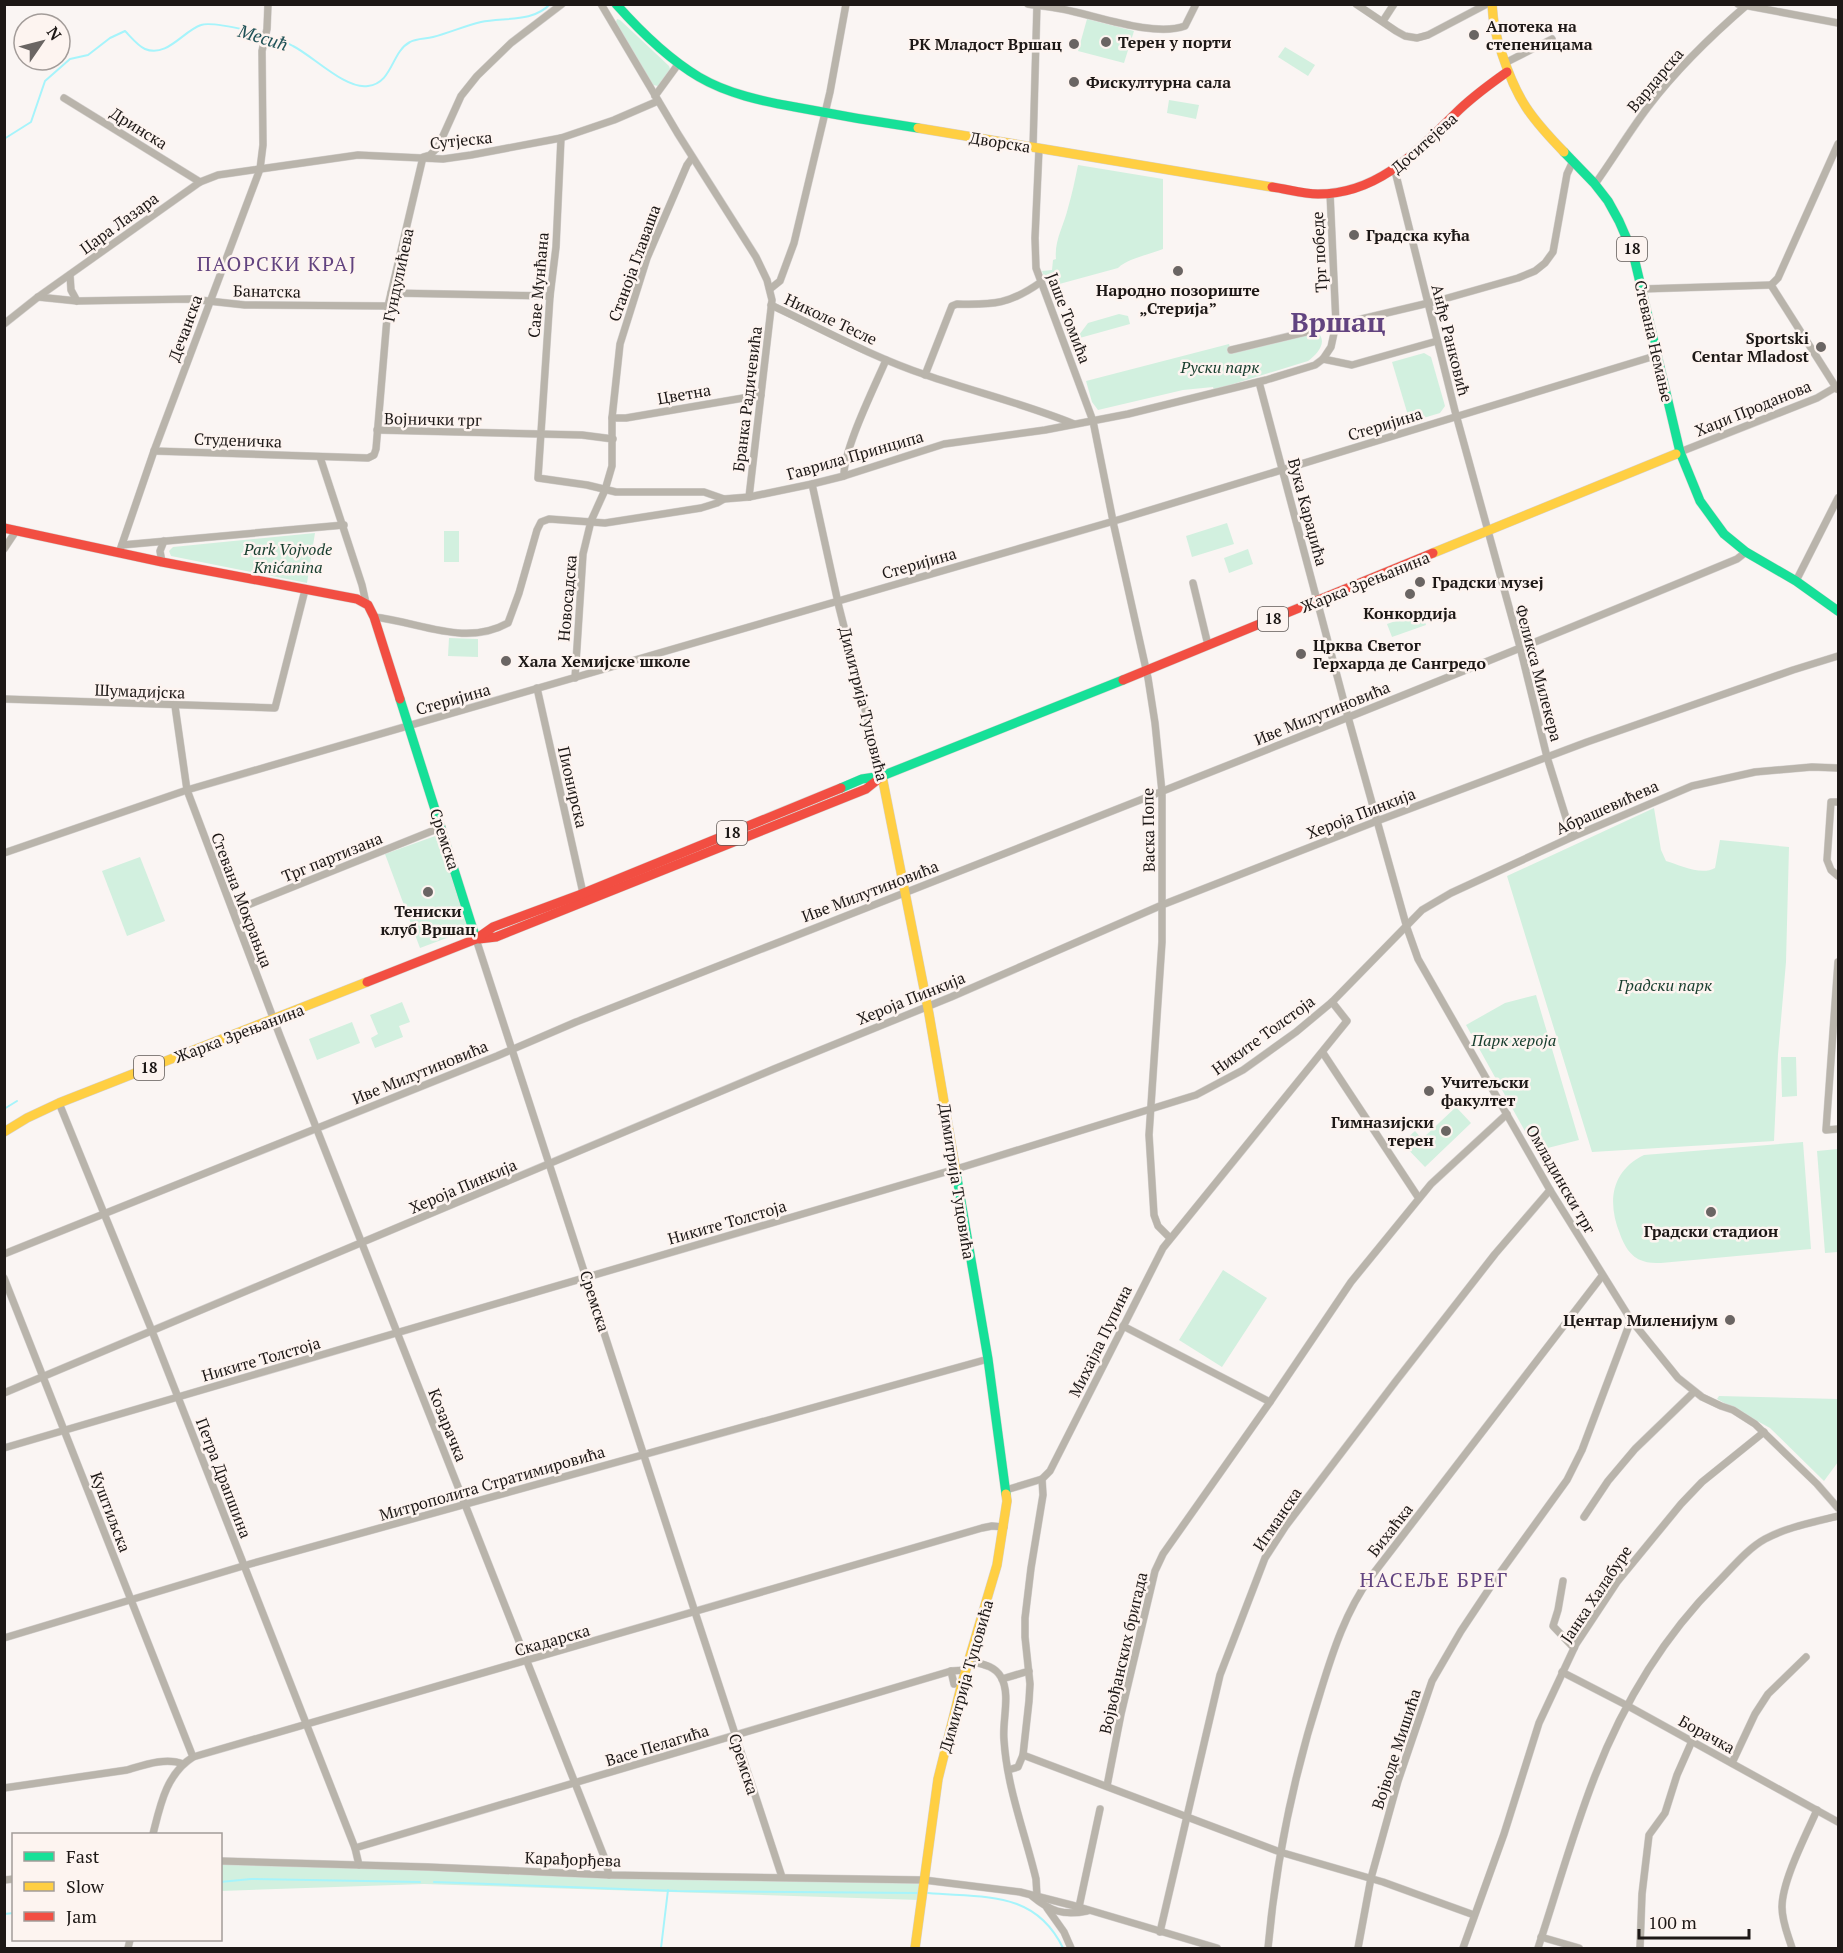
<svg xmlns="http://www.w3.org/2000/svg" width="1843" height="1953" font-family="'PT Serif',serif">
<rect width="100%" height="100%" fill="#faf5f3"/>
<!-- green -->
<g fill="#d2f0df">
<polygon points="617,19 620,20 669,66 670,69 658,86 653,85 616,22"/>
<polygon points="1087,19 1134,31 1124,63 1078,51"/>
<polygon points="1285,47 1315,65 1308,76 1278,57"/>
<polygon points="1169,100 1199,105 1196,119 1167,113"/>
<path d="M1078,165L1163,179V249C1149,255 1128,258 1118,268L1052,286L1051,281L1044,277L1042,271L1052,270L1053,260L1056,259C1054,241 1064,225 1068,208C1072,194 1075,180 1078,165Z"/>
<polygon points="1119,314 1128,316 1130,324 1076,339 1088,323"/>
<path d="M1318,333C1328,342 1317,355 1308,361L1214,390L1213,387L1183,390L1098,410L1092,402L1086,381L1229,344L1231,350L1254,348Z"/>
<polygon points="1424,353 1431,357 1445,406 1440,413 1410,422 1392,362"/>
<polygon points="1227,523 1234,544 1192,557 1186,536"/>
<rect x="444" y="531" width="15" height="31"/>
<polygon points="315,533 307,583 171,556 169,551 173,547"/>
<polygon points="1248,549 1253,564 1229,573 1224,558"/>
<polygon points="1421,612 1426,625 1392,637 1387,624"/>
<polygon points="449,638 478,639 478,657 448,656"/>
<path d="M1654,808L1661,850L1666,861C1680,865 1701,876 1715,868L1720,840L1789,847L1786,962L1778,1054L1774,1141L1592,1152L1507,876Z"/>
<polygon points="438,835 468,930 420,948 385,854"/>
<polygon points="140,857 165,921 127,936 102,871"/>
<polygon points="1536,995 1579,1140 1536,1151 1466,1025 1505,1003"/>
<polygon points="402,1002 410,1022 399,1026 403,1037 375,1048 371,1038 378,1034 370,1015"/>
<polygon points="352,1022 360,1043 317,1060 309,1039"/>
<polygon points="1781,1057 1796,1057 1797,1096 1782,1097"/>
<polygon points="1456,1107 1471,1123 1425,1167 1402,1143 1415,1131 1422,1139"/>
<path d="M1803,1142L1811,1249L1661,1263C1655,1263 1648,1263 1643,1261C1630,1257 1624,1245 1620,1234C1607,1202 1611,1171 1644,1155Z"/>
<polygon points="1838,1149 1838,1252 1825,1253 1817,1151"/>
<polygon points="1223,1270 1267,1298 1222,1367 1179,1340"/>
<polygon points="1719,1396 1838,1399 1838,1462 1824,1481 1770,1428 1717,1399"/>
<polygon points="221,1860 922,1881 920,1900 424,1884 221,1891"/>
</g>
<g fill="none" stroke-linecap="round" stroke-linejoin="round">
<!-- stream -->
<g stroke="#a6f4fb" stroke-width="2">
<path d="M4,139L31,122L45,81L70,59L88,55L110,38L125,31C130,36 138,46 145,49C167,58 183,31 201,25C209,22 237,28 246,30C262,34 279,38 293,46C313,56 346,90 368,86C393,83 391,52 410,42C417,38 425,39 433,37C449,33 464,26 481,22C502,17 533,23 550,4"/>
<polyline points="4,1109 17,1101"/>
<polyline points="220,1882 251,1879 420,1882"/>
<polyline points="434,1882 677,1891 917,1893"/>
<path d="M928,1893C984,1898 1035,1890 1063,1948"/>
<polyline points="4,1914 14,1913"/>
<polyline points="661,1948 668,1890"/>
</g>
<defs>
<g id="street">
<polyline points="601,4 678,134 756,257 767,280 772,300 749,497"/>
<path d="M1028,4C1037,6 1046,6 1056,8C1090,13 1152,38 1185,26L1196,4"/>
<polyline points="1356,4 1396,31 1405,36 1417,38 1428,35 1487,4"/>
<polyline points="1738,4 1838,23"/>
<polyline points="1383,21 1394,4"/>
<polyline points="1505,63 1552,39"/>
<polyline points="655,96 679,63"/>
<polyline points="64,98 200,182"/>
<polyline points="561,138 556,247 550,296 538,478 587,485 616,492 704,492 724,499"/>
<polyline points="1033,148 1037,4"/>
<polyline points="1039,149 1035,238 1036,268 1093,421 1114,526 1148,678 1155,723 1162,792 1162,942 1149,1135 1154,1215 1158,1226 1170,1238"/>
<polyline points="1395,171 1455,411 1520,647 1547,757 1572,837"/>
<path d="M1595,184C1613,159 1629,132 1648,107C1676,70 1712,35 1748,4"/>
<polyline points="70,275 71,290 77,301"/>
<polyline points="1771,285 1778,278 1838,144"/>
<polyline points="1771,285 1837,389"/>
<polyline points="770,289 780,281 794,243 830,92 846,4"/>
<polyline points="1642,289 1771,285"/>
<polyline points="391,293 550,296"/>
<polyline points="38,297 77,301 190,299 245,305 388,306"/>
<path d="M771,305C822,329 872,357 926,375C975,392 1025,404 1074,424"/>
<polyline points="4,324 38,297 200,182 218,175 358,155 443,159 471,155 561,138 614,120 658,101"/>
<polyline points="1231,350 1437,301 1518,278 1535,271 1545,263 1553,252 1567,174 1573,161"/>
<polyline points="1323,359 1352,365 1437,341"/>
<path d="M925,375L952,306L957,304C994,305 1010,304 1041,282"/>
<polyline points="1259,382 1348,717 1407,928 1418,959 1550,1190 1631,1320 1678,1378 1702,1397 1721,1406 1733,1410 1755,1424 1817,1484 1838,1508"/>
<polyline points="612,418 626,418 761,395"/>
<polyline points="377,430 582,435 613,439"/>
<polyline points="154,451 368,458 374,455 376,449 388,306 423,157 430,155 438,147 461,96 477,76 511,43 562,4"/>
<polyline points="1680,452 1817,398 1836,387"/>
<polyline points="320,457 362,585 366,603"/>
<path d="M844,476C843,450 875,386 886,360"/>
<polyline points="812,484 839,607 882,776"/>
<polyline points="122,545 344,525"/>
<polyline points="4,549 16,531"/>
<polyline points="119,553 154,451 260,169 263,145 262,51 267,29 268,4"/>
<polyline points="162,562 160,551 164,541"/>
<polyline points="1796,581 1838,498"/>
<polyline points="1193,583 1208,645"/>
<path d="M374,617C420,622 465,647 508,623L519,593L537,530L541,522L549,519L605,523L701,508L717,503L724,499L749,497L812,484L844,476L944,444L1045,430L1128,414L1266,380L1315,365L1323,359L1331,347L1336,324L1330,193"/>
<polyline points="575,678 583,554 591,521 605,490 612,466 612,418 620,344 647,258 687,165 692,158"/>
<polyline points="537,688 583,893"/>
<polyline points="4,699 275,708 305,590"/>
<polyline points="175,706 187,790 280,1036 605,1859 609,1875"/>
<polyline points="1838,802 1831,802 1827,860 1831,870 1838,876"/>
<polyline points="4,853 187,790 1121,519 1658,355"/>
<polyline points="233,911 442,827"/>
<path d="M476,939C579,1251 678,1565 782,1877"/>
<polyline points="1838,962 1826,1130 1838,1129"/>
<polyline points="1323,1053 1418,1197"/>
<polyline points="59,1103 152,1331 355,1848 359,1865"/>
<path d="M4,1254L497,1056L576,1022C964,869 1352,719 1737,559L1746,552"/>
<polyline points="4,1278 193,1757"/>
<polyline points="1123,1326 1270,1402"/>
<polyline points="4,1393 774,1069 951,997 1162,905 1377,821 1587,742 1793,670 1838,656"/>
<polyline points="4,1448 966,1166 1196,1095 1243,1070 1296,1032 1332,1002 1422,910 1451,893 1572,837 1692,786 1755,772 1812,767 1838,768"/>
<polyline points="1006,1490 1042,1479"/>
<polyline points="1584,1517 1608,1481 1635,1449 1694,1392"/>
<polyline points="1563,1581 1558,1610 1553,1626 1574,1648"/>
<polyline points="4,1638 243,1566 988,1359"/>
<path d="M969,1661C981,1664 994,1665 1001,1677C1011,1694 1002,1721 1004,1740C1007,1788 1025,1833 1036,1879L1037,1896"/>
<polyline points="951,1671 954,1684"/>
<polyline points="1562,1672 1628,1706 1838,1822"/>
<polyline points="1002,1679 1029,1671"/>
<polyline points="1023,1755 1280,1852 1383,1882 1474,1915"/>
<polyline points="1732,1763 1755,1714 1768,1694 1806,1657"/>
<polyline points="1008,1770 1018,1767 1023,1755 1029,1701 1030,1684 1025,1637 1025,1618 1031,1568 1043,1495 1042,1479 1050,1471 1163,1248 1347,1021 1332,1002"/>
<polyline points="1107,1786 1121,1714 1155,1571 1163,1554 1270,1402 1351,1282 1431,1184 1507,1114"/>
<path d="M4,1788L127,1770C144,1765 166,1757 183,1764"/>
<path d="M153,1834C160,1806 166,1774 193,1757L982,1528L992,1526L1004,1527"/>
<polyline points="355,1848 951,1671 966,1670"/>
<polyline points="220,1861 428,1867 609,1875 924,1880 1020,1892 1079,1907 1217,1948"/>
<polyline points="4,1880 14,1879"/>
<path d="M1032,1896C1050,1911 1063,1916 1087,1911"/>
<polyline points="1079,1907 1100,1809"/>
<polyline points="1047,1908 1064,1932 1071,1948"/>
<polyline points="1160,1932 1220,1675 1265,1558 1285,1527 1396,1381 1495,1254 1550,1190"/>
<polyline points="1541,1937 1579,1948"/>
<polyline points="128,1948 130,1940"/>
<path d="M1268,1948C1276,1860 1294,1774 1321,1690C1333,1651 1346,1611 1370,1578L1602,1276"/>
<polyline points="1358,1948 1371,1878 1398,1781 1432,1681 1461,1631 1497,1577 1567,1480 1582,1450 1631,1320"/>
<polyline points="1463,1948 1504,1834 1539,1723 1576,1644 1617,1582 1681,1504 1702,1482 1764,1432"/>
<path d="M1538,1948C1557,1891 1573,1832 1595,1776C1623,1704 1663,1637 1718,1582C1732,1568 1747,1549 1765,1539C1787,1527 1815,1522 1838,1516"/>
<polyline points="1640,1948 1642,1894 1649,1835 1665,1813 1677,1775 1692,1741"/>
<path d="M1792,1948C1788,1935 1782,1922 1782,1907C1782,1881 1806,1835 1817,1810"/>
</g>
<g id="fast">
<path d="M616,4C640,31 667,58 699,77C728,94 762,101 795,107C836,115 877,122 918,128"/>
<polyline points="1564,152 1594,183 1608,201 1619,221 1633,253 1680,452 1676,454"/>
<polyline points="1680,452 1700,501 1724,534 1746,552 1796,581 1838,611"/>
<polyline points="400,699 476,939"/>
<polyline points="841,788 862,779 882,776 1123,680"/>
<polyline points="956,1172 988,1359 1006,1494"/>
</g>
<g id="slow">
<path d="M1492,4C1493,22 1496,38 1502,54C1517,100 1531,118 1564,152"/>
<polyline points="918,128 1272,187"/>
<polyline points="1433,553 1676,454"/>
<polyline points="882,776 929,1014 956,1172"/>
<polyline points="4,1132 27,1118 59,1103 367,982"/>
<polyline points="915,1948 938,1779 962,1683 997,1565 1007,1501 1006,1494"/>
</g>
<g id="jam">
<path d="M1272,187C1287,189 1303,194 1318,194C1380,194 1419,149 1460,109C1475,95 1490,84 1507,72"/>
<polyline points="4,528 162,562 357,599 368,605 374,617 400,699"/>
<polyline points="1123,680 1433,553"/>
<polyline points="479,939 496,937 866,789 881,777"/>
<polyline points="367,982 476,939 493,927 579,895 841,788"/>
</g>
</defs>
<!-- street casing -->
<use href="#street" stroke="#d6d2d0" stroke-width="8"/>
<!-- fast casing -->
<use href="#fast" stroke="#d6d2d0" stroke-width="10"/>
<!-- slow casing -->
<use href="#slow" stroke="#d6d2d0" stroke-width="10"/>
<!-- jam casing -->
<use href="#jam" stroke="#d6d2d0" stroke-width="10"/>
<!-- street -->
<use href="#street" stroke="#b9b4ab" stroke-width="7"/>
<!-- fast -->
<use href="#fast" stroke="#16e098" stroke-width="9"/>
<!-- slow -->
<use href="#slow" stroke="#ffcf43" stroke-width="9"/>
<!-- jam -->
<use href="#jam" stroke="#f24e42" stroke-width="9"/>
</g>
<!-- markers -->
<g fill="#6a6563" stroke="#fdf4f0" stroke-width="2">
<circle cx="1474" cy="35" r="6"/>
<circle cx="1106" cy="42" r="6"/>
<circle cx="1074" cy="44" r="6"/>
<circle cx="1074" cy="82" r="6"/>
<circle cx="1354" cy="235" r="6"/>
<circle cx="1178" cy="271" r="6"/>
<circle cx="1821" cy="347" r="6"/>
<circle cx="1420" cy="582" r="6"/>
<circle cx="1410" cy="594" r="6"/>
<circle cx="1301" cy="654" r="6"/>
<circle cx="506" cy="661" r="6"/>
<circle cx="428" cy="892" r="6"/>
<circle cx="1429" cy="1091" r="6"/>
<circle cx="1446" cy="1131" r="6"/>
<circle cx="1711" cy="1212" r="6"/>
<circle cx="1730" cy="1320" r="6"/>
</g>
<g text-anchor="middle" stroke-width="5" stroke-linejoin="round" paint-order="stroke">
<!-- shield labels -->
<g fill="#fdf4f0" stroke="#605a57" stroke-width="1.5">
<rect x="1617" y="237" width="30" height="24" rx="4.5"/>
<rect x="1258" y="607" width="30" height="24" rx="4.5"/>
<rect x="717" y="821" width="30" height="24" rx="4.5"/>
<rect x="134" y="1056" width="30" height="24" rx="4.5"/>
</g>
<g font-size="15" font-weight="bold" fill="#1d1816">
<text x="1632" y="254">18</text>
<text x="1273" y="624">18</text>
<text x="732" y="838">18</text>
<text x="149" y="1073">18</text>
</g>
<!-- poi labels -->
<g font-size="16" font-weight="bold" fill="#1d1816" stroke="#fdf4f0" text-anchor="start">
<text x="1486" y="32">Апотека на<tspan x="1486" dy="18">степеницама</tspan></text>
<text x="1118" y="48">Терен у порти</text>
<text x="1062" y="50" text-anchor="end">РК Младост Вршац</text>
<text x="1086" y="88">Фискултурна сала</text>
<text x="1366" y="241">Градска кућа</text>
<text x="1178" y="296" text-anchor="middle">Народно позориште<tspan x="1178" dy="18">„Стерија”</tspan></text>
<text x="1809" y="344" text-anchor="end">Sportski<tspan x="1809" dy="18">Centar Mladost</tspan></text>
<text x="1432" y="588">Градски музеј</text>
<text x="1410" y="619" text-anchor="middle">Конкордија</text>
<text x="1313" y="651">Црква Светог<tspan x="1313" dy="18">Герхарда де Сангредо</tspan></text>
<text x="518" y="667">Хала Хемијске школе</text>
<text x="428" y="917" text-anchor="middle">Тениски<tspan x="428" dy="18">клуб Вршац</tspan></text>
<text x="1441" y="1088">Учитељски<tspan x="1441" dy="18">факултет</tspan></text>
<text x="1434" y="1128" text-anchor="end">Гимназијски<tspan x="1434" dy="18">терен</tspan></text>
<text x="1711" y="1237" text-anchor="middle">Градски стадион</text>
<text x="1718" y="1326" text-anchor="end">Центар Миленијум</text>
</g>
<!-- street labels -->
<g font-size="16" fill="#1d1816" stroke="#fdf4f0">
<text transform="translate(1655 80) rotate(-50)" y="6">Вардарска</text>
<text transform="translate(139 128) rotate(32)" y="6">Дринска</text>
<text transform="translate(461 140) rotate(-6)" y="6">Сутјеска</text>
<text transform="translate(1000 142) rotate(9)" y="6">Дворска</text>
<text transform="translate(1424 143) rotate(-42)" y="6">Доситејева</text>
<text transform="translate(119 223) rotate(-36)" y="6">Цара Лазара</text>
<text transform="translate(1319 252) rotate(-93)" y="6">Трг победе</text>
<text transform="translate(634 263) rotate(-70)" y="6">Станоја Главаша</text>
<text transform="translate(398 275) rotate(-78)" y="6">Гундулићева</text>
<text transform="translate(538 285) rotate(-85)" y="6">Саве Мунћана</text>
<text transform="translate(267 291) rotate(1)" y="6">Банатска</text>
<text transform="translate(1069 318) rotate(69)" y="6">Јаше Томића</text>
<text transform="translate(831 319) rotate(25)" y="6">Николе Тесле</text>
<text transform="translate(185 328) rotate(-70)" y="6">Дечанска</text>
<text transform="translate(1451 340) rotate(76)" y="6">Анђе Ранковић</text>
<text transform="translate(1654 341) rotate(77)" y="6">Стевана Немање</text>
<text transform="translate(684 394) rotate(-10)" y="6">Цветна</text>
<text transform="translate(747 399) rotate(-83)" y="6">Бранка Радичевића</text>
<text transform="translate(1753 408) rotate(-22)" y="6">Хаџи Проданова</text>
<text transform="translate(433 419) rotate(1)" y="6">Војнички трг</text>
<text transform="translate(1385 424) rotate(-17)" y="6">Стеријина</text>
<text transform="translate(238 440) rotate(2)" y="6">Студеничка</text>
<text transform="translate(855 455) rotate(-16)" y="6">Гаврила Принципа</text>
<text transform="translate(1308 512) rotate(75)" y="6">Вука Караџића</text>
<text transform="translate(919 563) rotate(-16)" y="6">Стеријина</text>
<text transform="translate(1365 582) rotate(-22)" y="6">Жарка Зрењанина</text>
<text transform="translate(567 598) rotate(-85)" y="6">Новосадска</text>
<text transform="translate(1539 673) rotate(75)" y="6">Феликса Милекера</text>
<text transform="translate(140 691) rotate(2)" y="6">Шумадијска</text>
<text transform="translate(453 699) rotate(-16)" y="6">Стеријина</text>
<text transform="translate(864 704) rotate(76)" y="6">Димитрија Туцовића</text>
<text transform="translate(1322 713) rotate(-22)" y="6">Иве Милутиновића</text>
<text transform="translate(573 787) rotate(77)" y="6">Пионирска</text>
<text transform="translate(1607 807) rotate(-24)" y="6">Абрашевићева</text>
<text transform="translate(1361 813) rotate(-21)" y="6">Хероја Пинкија</text>
<text transform="translate(1148 830) rotate(-91)" y="6">Васка Попе</text>
<text transform="translate(445 839) rotate(72)" y="6">Сремска</text>
<text transform="translate(332 857) rotate(-22)" y="6">Трг партизана</text>
<text transform="translate(870 891) rotate(-21)" y="6">Иве Милутиновића</text>
<text transform="translate(242 900) rotate(69)" y="6">Стевана Мокрањца</text>
<text transform="translate(911 998) rotate(-22)" y="6">Хероја Пинкија</text>
<text transform="translate(239 1033) rotate(-21)" y="6">Жарка Зрењанина</text>
<text transform="translate(1263 1035) rotate(-36)" y="6">Никите Толстоја</text>
<text transform="translate(420 1072) rotate(-22)" y="6">Иве Милутиновића</text>
<text transform="translate(1561 1179) rotate(60)" y="6">Омладински трг</text>
<text transform="translate(957 1181) rotate(81)" y="6">Димитрија Туцовића</text>
<text transform="translate(463 1186) rotate(-23)" y="6">Хероја Пинкија</text>
<text transform="translate(727 1222) rotate(-16)" y="6">Никите Толстоја</text>
<text transform="translate(595 1301) rotate(72)" y="6">Сремска</text>
<text transform="translate(1100 1341) rotate(-64)" y="6">Михајла Пупина</text>
<text transform="translate(261 1359) rotate(-16)" y="6">Никите Толстоја</text>
<text transform="translate(448 1425) rotate(68)" y="6">Козарачка</text>
<text transform="translate(224 1478) rotate(69)" y="6">Петра Драпшина</text>
<text transform="translate(492 1483) rotate(-16)" y="6">Митрополита Стратимировића</text>
<text transform="translate(111 1512) rotate(69)" y="6">Куштиљска</text>
<text transform="translate(1277 1519) rotate(-56)" y="6">Игманска</text>
<text transform="translate(1390 1530) rotate(-52)" y="6">Бихаћка</text>
<text transform="translate(1596 1594) rotate(-56)" y="6">Јанка Халабуре</text>
<text transform="translate(552 1640) rotate(-16)" y="6">Скадарска</text>
<text transform="translate(1123 1653) rotate(-77)" y="6">Војвођанских бригада</text>
<text transform="translate(966 1676) rotate(-74)" y="6">Димитрија Туцовића</text>
<text transform="translate(1707 1734) rotate(29)" y="6">Борачка</text>
<text transform="translate(657 1745) rotate(-17)" y="6">Васе Пелагића</text>
<text transform="translate(1396 1749) rotate(-72)" y="6">Војводе Мишића</text>
<text transform="translate(744 1764) rotate(72)" y="6">Сремска</text>
<text transform="translate(573 1859) rotate(2)" y="6">Карађорђева</text>
</g>
<!-- park labels -->
<g font-size="16" font-style="italic" fill="#163d2d" stroke="#fdf4f0">
<text x="1220" y="373">Руски парк</text>
<text x="288" y="555">Park Vojvode<tspan x="288" dy="18">Knićanina</tspan></text>
<text x="1665" y="991">Градски парк</text>
<text x="1514" y="1046">Парк хероја</text>
</g>
<!-- water labels -->
<g font-size="18" font-style="italic" fill="#205257" stroke="#fdf4f0">
<text transform="translate(263 38) rotate(17)" y="6">Месић</text>
</g>
<!-- quarter labels -->
<g font-size="20" letter-spacing="1.5" fill="#624480" stroke="#fdf4f0">
<text x="277" y="271">ПАОРСКИ КРАЈ</text>
<text x="1434" y="1587">НАСЕЉЕ БРЕГ</text>
</g>
<!-- town labels -->
<g font-size="28" font-weight="bold" fill="#624480" stroke="#fdf4f0">
<text x="1338" y="332">Вршац</text>
</g>
</g>
<!-- border -->
<rect width="1843" height="1953" fill="none" stroke="#1d1816" stroke-width="12"/>
<!-- legend -->
<rect x="12" y="1833" width="210" height="108" fill="#fdf4f0" stroke="#a39c99" stroke-width="1.5"/>
<rect x="24" y="1852" width="30" height="9" fill="#16e098" stroke="#a39c99" stroke-width="1.5"/>
<text x="66" y="1863" font-size="18" fill="#1d1816">Fast</text>
<rect x="24" y="1882" width="30" height="9" fill="#ffcf43" stroke="#a39c99" stroke-width="1.5"/>
<text x="66" y="1893" font-size="18" fill="#1d1816">Slow</text>
<rect x="24" y="1912" width="30" height="9" fill="#f24e42" stroke="#a39c99" stroke-width="1.5"/>
<text x="66" y="1923" font-size="18" fill="#1d1816">Jam</text>
<!-- north arrow -->
<g transform="translate(42 42) rotate(55)"><circle r="28" fill="#fdf4f0" stroke="#a39c99" stroke-width="1.5"/>
<path d="M0-4.5L10 22L0 15L-10 22Z" fill="#6a6563"/>
<text y="-9" font-size="16" font-weight="bold" text-anchor="middle" fill="#1d1816">N</text>
</g>
<!-- scale -->
<path d="M1639 1929v9h110v-9" fill="none" stroke="#1d1816" stroke-width="3"/>
<text x="1648" y="1929" font-size="18" fill="#1d1816" stroke="#fdf4f0" stroke-width="4.5" paint-order="stroke">100 m</text>
</svg>
